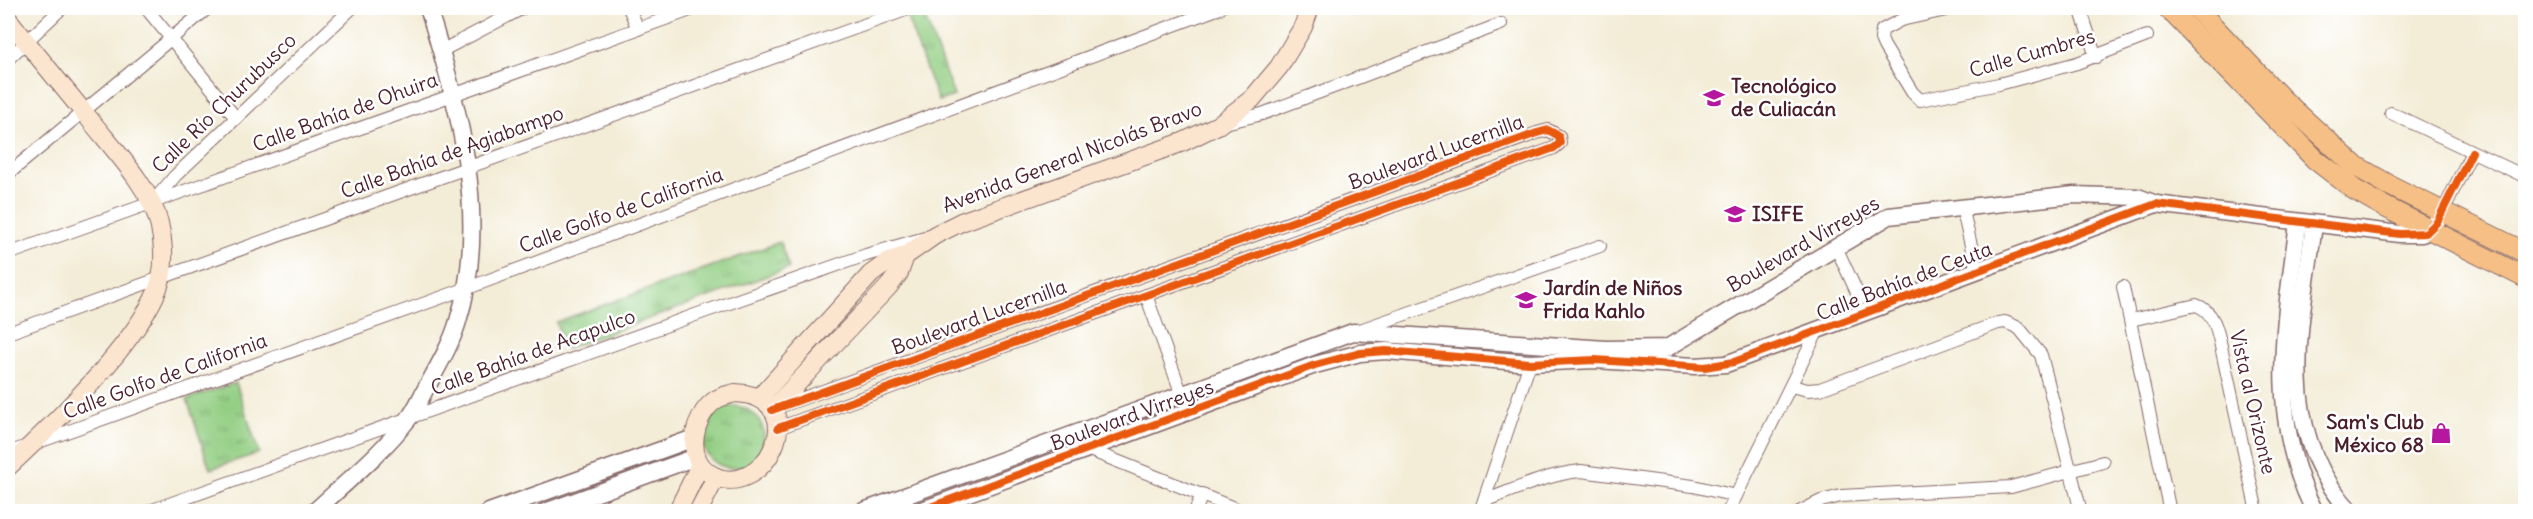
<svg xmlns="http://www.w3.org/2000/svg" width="2533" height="519" font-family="Delius,sans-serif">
<defs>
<pattern id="park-tufts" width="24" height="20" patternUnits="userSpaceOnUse" patternTransform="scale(1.5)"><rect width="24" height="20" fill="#91cd81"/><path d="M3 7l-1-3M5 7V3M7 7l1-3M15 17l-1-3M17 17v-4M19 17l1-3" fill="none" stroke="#78a66a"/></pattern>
</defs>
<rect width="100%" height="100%" fill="#fff"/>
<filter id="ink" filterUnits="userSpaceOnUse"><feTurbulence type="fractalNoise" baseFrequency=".0167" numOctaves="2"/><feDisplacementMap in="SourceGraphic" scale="12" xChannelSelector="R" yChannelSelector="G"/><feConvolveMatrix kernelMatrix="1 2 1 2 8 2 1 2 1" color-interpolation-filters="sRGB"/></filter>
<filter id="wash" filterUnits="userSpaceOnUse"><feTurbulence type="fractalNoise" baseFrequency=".008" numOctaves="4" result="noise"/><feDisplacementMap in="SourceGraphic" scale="24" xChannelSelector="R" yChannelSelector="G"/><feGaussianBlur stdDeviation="1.35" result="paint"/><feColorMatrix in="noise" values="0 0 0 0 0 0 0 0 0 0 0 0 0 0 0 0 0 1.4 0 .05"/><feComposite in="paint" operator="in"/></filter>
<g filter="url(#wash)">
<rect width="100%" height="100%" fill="#f3ecd6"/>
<!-- park -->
<g fill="url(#park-tufts)" stroke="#6e7656" stroke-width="1.5">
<polygon points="923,12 954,96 938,101 907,18"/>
<polygon points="780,242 789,268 565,349 556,322"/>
<polygon points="236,383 259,453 210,469 187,399"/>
<circle cx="733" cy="437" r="31"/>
</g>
</g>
<g filter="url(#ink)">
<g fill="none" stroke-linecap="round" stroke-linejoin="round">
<defs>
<g id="minor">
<polyline points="146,8 236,118"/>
<polyline points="629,8 638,29"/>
<polyline points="1955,8 1901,20 1882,30 1881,39 1884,46 1912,92 1920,100 1999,84 2077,63 2147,36"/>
<polyline points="2080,8 2096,57"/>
<polyline points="441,51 523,8"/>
<polyline points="8,59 62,8"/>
<polyline points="2391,113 2526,177"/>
<polyline points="1225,123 1262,114 1501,24"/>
<polyline points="8,174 208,8"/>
<polyline points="152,203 175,176 352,8"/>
<polyline points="1962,207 1977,271"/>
<polyline points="2443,211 2472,152"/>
<polyline points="1836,247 1860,299"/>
<polyline points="8,254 696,8"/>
<polyline points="2123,287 2170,512"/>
<polyline points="1146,295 1182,395"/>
<path d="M2131,320L2196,305C2215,311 2218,333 2222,351L2257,512"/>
<polyline points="1357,331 1600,246"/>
<polyline points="8,333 911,8"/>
<polyline points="1791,386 1808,390 1820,389 1998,323 2005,322 2019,328 2041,355 2081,512"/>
<polyline points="776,408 1537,133 1548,130 1559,136 1560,143 1554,148 778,428"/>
<polyline points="1087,449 1244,512"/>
<polyline points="8,453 465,289 1220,8"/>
<path d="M1484,501C1516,489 1548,474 1581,471L1693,486L1736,496"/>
<polyline points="147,512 698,314 866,255 925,238"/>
<polyline points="1195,512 1202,494"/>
<polyline points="1480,512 1530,363"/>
<polyline points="1728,512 1818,330"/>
<polyline points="1799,512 1821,501 1841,496 2011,487 2103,462"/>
</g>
<g id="tertiary">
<path d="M2298,223C2285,322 2266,418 2315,512"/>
<path d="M2314,225C2301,326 2273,427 2351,512"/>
<path d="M314,512C346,482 382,453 409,418C417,408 422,394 429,383C440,363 452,342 458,321C490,219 459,106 428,8"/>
<polyline points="489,512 694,438"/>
<polyline points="545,512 696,457"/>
<polyline points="861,512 1353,332 1606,349 1667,348 1889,216 2074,195 2138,197 2156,204"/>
<polyline points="917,512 1315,365 1360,353 1386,351 1530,363 1595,360 1695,366 1726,364 2156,204 2400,234 2422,234 2431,230 2443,211"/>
</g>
<g id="secondary">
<path d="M8,19C35,53 63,87 91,121C114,150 150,187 159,223C163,239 165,261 161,278C150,331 49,429 8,467"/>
<path d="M735,393C820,397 761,508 709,473C685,457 693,417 714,401C720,396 728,395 735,393Z"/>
<polyline points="759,398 871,274 889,261 905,256 935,235 961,222 1183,142 1218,125 1252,99 1279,67 1303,27 1310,8"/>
<polyline points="772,410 889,286 899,273 905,256"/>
<polyline points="677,512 700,465"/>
<polyline points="698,512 716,477"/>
</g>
<g id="primary">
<polyline points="2168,8 2316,160 2355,190 2385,207 2526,278"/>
<polyline points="2196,8 2282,99 2354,165 2389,185 2526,253"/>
</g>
</defs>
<!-- minor casing -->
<use href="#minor" stroke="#856767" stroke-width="14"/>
<!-- tertiary casing -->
<use href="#tertiary" stroke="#856767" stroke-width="19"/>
<!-- secondary casing -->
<use href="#secondary" stroke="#856767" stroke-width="20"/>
<!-- primary casing -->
<use href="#primary" stroke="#856767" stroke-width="22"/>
<!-- minor -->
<use href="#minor" stroke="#fff" stroke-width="12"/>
<!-- tertiary -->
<use href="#tertiary" stroke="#fff" stroke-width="16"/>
<!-- secondary -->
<use href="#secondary" stroke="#fbe5cf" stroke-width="18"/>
<!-- primary -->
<use href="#primary" stroke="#f5bf86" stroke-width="20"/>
<defs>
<g id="cycleway">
<polyline points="772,410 1537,133 1548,130 1559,136 1560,143 1554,148 778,428"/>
<polyline points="917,512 1315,365 1360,353 1386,351 1530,363 1595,360 1705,367 1734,362 2156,204 2400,234 2426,233 2437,222 2472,152"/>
</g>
</defs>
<!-- cycleway casing -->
<use href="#cycleway" stroke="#fff" stroke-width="11"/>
<!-- cycleway -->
<use href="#cycleway" stroke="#e8590c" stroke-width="8"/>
</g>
</g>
<!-- icons -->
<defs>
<symbol id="university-bare" viewBox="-9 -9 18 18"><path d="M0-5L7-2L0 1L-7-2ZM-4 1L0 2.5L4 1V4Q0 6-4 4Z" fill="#b5179e" stroke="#fff" stroke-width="2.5" paint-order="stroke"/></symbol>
<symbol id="school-bare" viewBox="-9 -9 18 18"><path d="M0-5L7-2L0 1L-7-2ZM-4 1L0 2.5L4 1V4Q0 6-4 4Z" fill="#b5179e" stroke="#fff" stroke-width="2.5" paint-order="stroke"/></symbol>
<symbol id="shop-bare" viewBox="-9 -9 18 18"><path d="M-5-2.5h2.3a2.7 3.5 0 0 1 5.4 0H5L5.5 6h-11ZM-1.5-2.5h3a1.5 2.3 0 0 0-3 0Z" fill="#b5179e" stroke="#fff" stroke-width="2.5" paint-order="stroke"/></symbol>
</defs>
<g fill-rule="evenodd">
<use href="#university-bare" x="1699" y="83" width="30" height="30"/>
<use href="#school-bare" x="1720" y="199" width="30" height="30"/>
<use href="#school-bare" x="1511" y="285" width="30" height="30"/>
<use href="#shop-bare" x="2426" y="418" width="30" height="30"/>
</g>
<g text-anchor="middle" stroke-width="5" stroke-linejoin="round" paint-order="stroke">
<!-- street labels -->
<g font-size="20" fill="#4a1f2b" stroke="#fff">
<text transform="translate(2032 53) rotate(-16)" y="7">Calle Cumbres</text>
<text transform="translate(224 103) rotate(-44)" y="7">Calle Río Churubusco</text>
<text transform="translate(345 112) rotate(-20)" y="7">Calle Bahía de Ohuira</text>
<text transform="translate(452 152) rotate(-20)" y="7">Calle Bahía de Agiabampo</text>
<text transform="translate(1436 152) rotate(-20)" y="7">Boulevard Lucernilla</text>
<text transform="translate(1072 157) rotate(-21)" y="7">Avenida General Nicolás Bravo</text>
<text transform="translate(621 210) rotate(-20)" y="7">Calle Golfo de California</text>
<text transform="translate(1803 244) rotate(-30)" y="7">Boulevard Virreyes</text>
<text transform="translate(1904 281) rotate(-21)" y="7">Calle Bahía de Ceuta</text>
<text transform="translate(979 317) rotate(-20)" y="7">Boulevard Lucernilla</text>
<text transform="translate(533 352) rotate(-20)" y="7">Calle Bahía de Acapulco</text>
<text transform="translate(165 376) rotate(-20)" y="7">Calle Golfo de California</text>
<text transform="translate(2253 402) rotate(77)" y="7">Vista al Orizonte</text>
<text transform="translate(1132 415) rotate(-20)" y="7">Boulevard Virreyes</text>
</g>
<!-- poi labels -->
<g font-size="20" font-weight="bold" fill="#4a1f2b" stroke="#fff" text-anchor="start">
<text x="1731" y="93">Tecnológico<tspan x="1731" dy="23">de Culiacán</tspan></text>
<text x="1752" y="221">ISIFE</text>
<text x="1543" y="295">Jardín de Niños<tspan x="1543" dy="23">Frida Kahlo</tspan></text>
<text x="2424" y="429" text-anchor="end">Sam's Club<tspan x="2424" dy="23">México 68</tspan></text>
</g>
</g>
<!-- margin -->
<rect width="2533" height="519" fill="none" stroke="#fff" stroke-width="30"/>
</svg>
